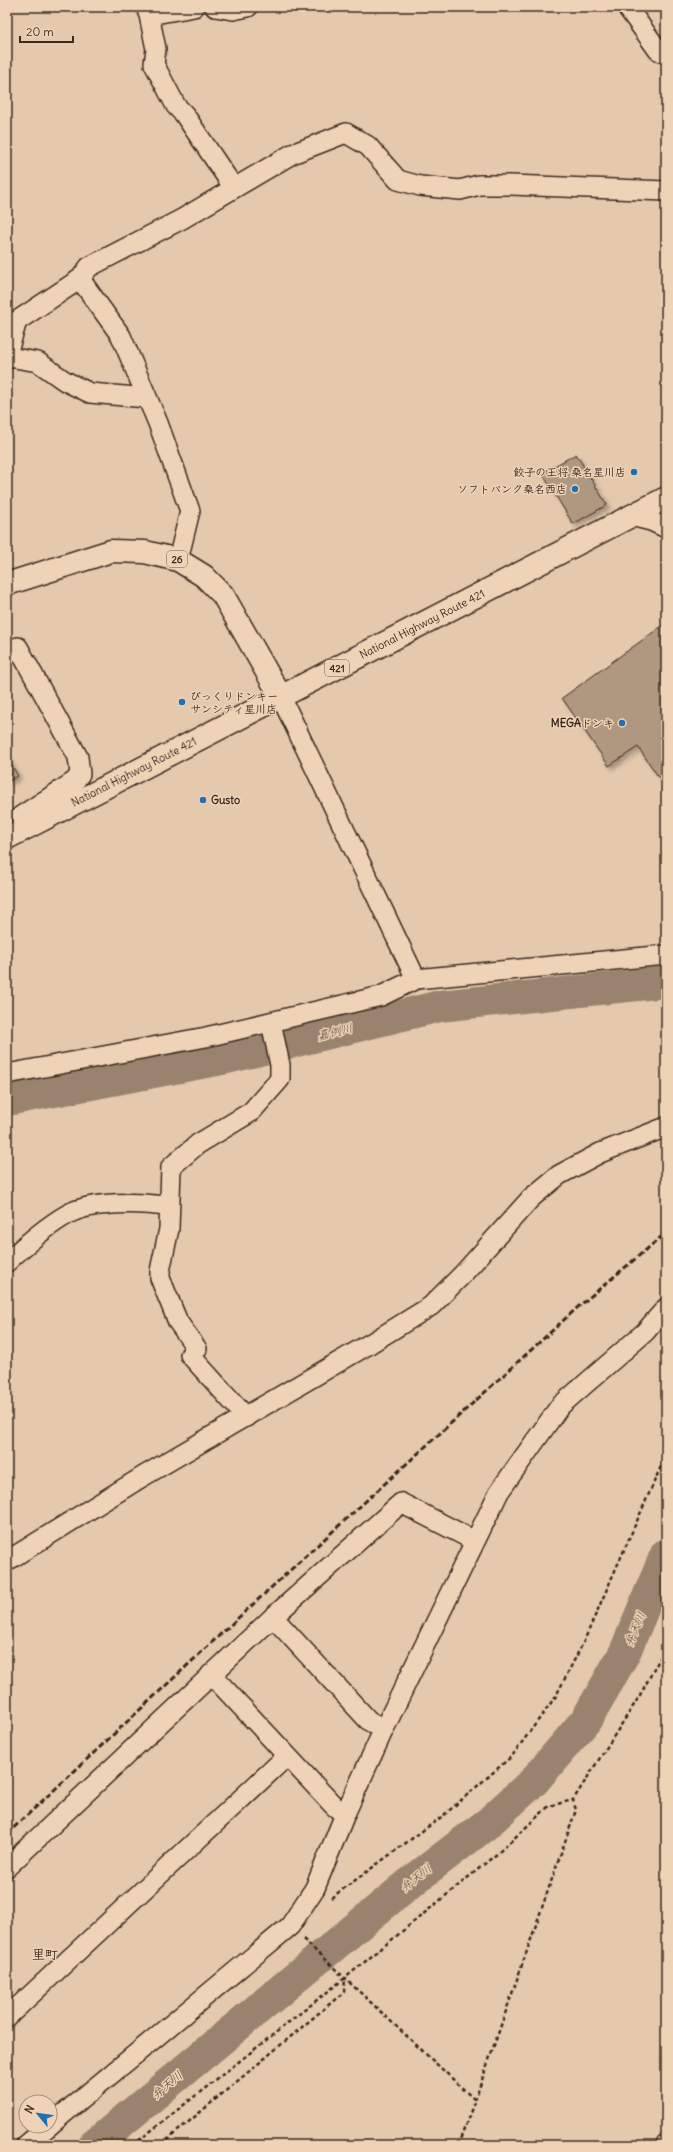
<svg xmlns="http://www.w3.org/2000/svg" width="673" height="2152" font-family="Delius,'Klee One',sans-serif">
<defs>
<filter id="shadow"><feDropShadow dx="3.5" dy="3.5" stdDeviation="2" flood-color="#0004"/></filter>
</defs>
<rect width="100%" height="100%" fill="#e4c9ad"/>
<filter id="ink" filterUnits="userSpaceOnUse"><feTurbulence type="fractalNoise" baseFrequency=".025" numOctaves="2"/><feDisplacementMap in="SourceGraphic" scale="8" xChannelSelector="R" yChannelSelector="G"/><feConvolveMatrix kernelMatrix="1 2 1 2 8 2 1 2 1" color-interpolation-filters="sRGB"/></filter>
<g filter="url(#ink)">
<g fill="none" stroke-linecap="round" stroke-linejoin="round">
<!-- river -->
<g stroke="#9a836e" stroke-width="32">
<polyline points="7,1100 227,1058 440,1006 666,982"/>
<polyline points="94,2145 406,1886 488,1823 534,1781 586,1720 625,1652 666,1554"/>
</g>
</g>
<!-- building -->
<g fill="#b09780" stroke="#3b2a1e" filter="url(#shadow)">
<polygon points="576,454 607,505 573,524 542,473"/>
<polygon points="666,623 666,788 638,747 609,766 562,698"/>
<polygon points="7,757 18,776 7,782"/>
</g>
<g fill="none" stroke-linecap="round" stroke-linejoin="round">
<defs>
<g id="minor">
<polyline points="146,7 149,15 194,7"/>
<polyline points="215,7 233,10 248,7"/>
<polyline points="627,7 658,50 666,54"/>
<polyline points="149,15 156,49 154,64 176,106 184,114 234,188"/>
<polyline points="80,279 121,336 158,423 190,511 178,560"/>
<polyline points="9,357 8,351 17,321 80,279 89,267 182,219 292,154 346,133 368,146 398,180 420,186 460,190 479,185 511,185 666,191"/>
<polyline points="7,359 9,357 38,362 65,381 90,393 147,398"/>
<polyline points="631,516 651,521 666,528"/>
<polyline points="7,652 18,647 78,757 80,774 75,781 21,816 23,830"/>
<polyline points="281,697 416,979"/>
<polyline points="7,1074 206,1037 381,996 416,979 666,955"/>
<path d="M7,1262C26,1244 45,1227 68,1214C91,1201 142,1202 169,1207"/>
<polyline points="246,1417 190,1355 197,1349 178,1322 160,1278 160,1271 169,1229 171,1167 198,1144 251,1112 280,1079 280,1065 271,1022"/>
<polyline points="7,1561 142,1477 371,1343 431,1306 462,1275 531,1198 559,1175 600,1153 666,1127"/>
<polyline points="273,1617 368,1720 383,1731"/>
<polyline points="211,1674 335,1807 345,1814"/>
<polyline points="7,1867 273,1617 401,1503 475,1541"/>
<polyline points="7,2017 287,1756"/>
<polyline points="50,2125 290,1926 315,1888 345,1814 383,1731 499,1492 560,1406 645,1332 666,1308"/>
<polyline points="26,2145 49,2126"/>
<polyline points="666,2145 666,2144"/>
</g>
<polyline id="major" points="7,584 111,551 145,552 178,560 204,576 223,595 281,697"/>
<polyline id="highway" points="7,838 666,498"/>
</defs>
<!-- minor casing -->
<use href="#minor" stroke="#3b2a1e" stroke-width="22"/>
<!-- major casing -->
<use href="#major" stroke="#3b2a1e" stroke-width="25"/>
<!-- highway casing -->
<use href="#highway" stroke="#3b2a1e" stroke-width="25"/>
<!-- path -->
<g stroke="#3b2a1e" stroke-width="2.5" stroke-dasharray="4 3" stroke-linecap="butt">
<polyline points="331,1898 444,1815 512,1756 556,1696 584,1641 666,1455"/>
<polyline points="303,1939 475,2100 458,2145"/>
<polyline points="475,2100 576,1810 573,1800 639,1697 666,1647"/>
<polyline points="133,2145 345,1978 498,1853 549,1806 573,1800"/>
<polyline points="161,2145 344,1992 345,1979"/>
</g>
<!-- minor -->
<use href="#minor" stroke="#efd3b6" stroke-width="19"/>
<!-- major -->
<use href="#major" stroke="#efd3b6" stroke-width="22"/>
<!-- highway -->
<use href="#highway" stroke="#efd3b6" stroke-width="22"/>
<!-- rail -->
<polyline stroke="#3b2a1e" stroke-width="3" stroke-dasharray="6 3" stroke-linecap="butt" points="7,1834 238,1618 578,1307 666,1233"/>
</g>
</g>
<!-- markers -->
<g fill="#1f6fb2" stroke="#efd3b6" stroke-width="1.5">
<circle cx="634" cy="472" r="4"/>
<circle cx="575" cy="489" r="4"/>
<circle cx="182" cy="702" r="4"/>
<circle cx="622" cy="723" r="4"/>
<circle cx="203" cy="800" r="4"/>
</g>
<g text-anchor="middle" stroke-width="3" stroke-linejoin="round" paint-order="stroke">
<!-- shield labels -->
<g fill="#efd3b6" stroke="#715d4c" stroke-width="1">
<rect x="167" y="551" width="20" height="16" rx="3"/>
<rect x="325" y="660" width="24" height="16" rx="3"/>
</g>
<g font-size="10" font-weight="bold" fill="#3b2a1e">
<text x="177" y="563">26</text>
<text x="337" y="672">421</text>
</g>
<!-- poi labels -->
<g font-size="11" font-weight="bold" fill="#3b2a1e" stroke="#efd3b6" text-anchor="end">
<text x="626" y="476">餃子の王将 桑名星川店</text>
<text x="567" y="493">ソフトバンク桑名西店</text>
<text x="190" y="700" text-anchor="start">びっくりドンキー<tspan x="190" dy="13">サンシティ星川店</tspan></text>
<text x="614" y="727">MEGAドンキ</text>
<text x="211" y="804" text-anchor="start">Gusto</text>
</g>
<!-- street labels -->
<g font-size="11" fill="#3b2a1e" stroke="#efd3b6">
<text transform="translate(422 624) rotate(-27)" y="4">National Highway Route 421</text>
<text transform="translate(134 772) rotate(-27)" y="4">National Highway Route 421</text>
</g>
<!-- water labels -->
<g font-size="12" font-style="italic" fill="#534032" stroke="#efd3b6">
<text transform="translate(335 1032) rotate(-14)" y="4">嘉例川</text>
<text transform="translate(635 1629) rotate(-67)" y="4">弁天川</text>
<text transform="translate(416 1878) rotate(-38)" y="4">弁天川</text>
<text transform="translate(167 2085) rotate(-40)" y="4">弁天川</text>
</g>
<!-- quarter labels -->
<g font-size="13" font-weight="bold" fill="#3b2a1e" stroke="#efd3b6">
<text x="45" y="1959">里町</text>
</g>
</g>
<!-- margin -->
<rect width="673" height="2152" fill="none" stroke="#efd3b6" stroke-width="24"/>
<rect x="12" y="12" width="649" height="2128" fill="none" stroke="#3b2a1e" stroke-width="1.5" filter="url(#ink)"/>
<!-- north arrow -->
<g transform="translate(38 2114) rotate(299)"><circle r="19" fill="#efd3b6" stroke="#a78f79"/>
<path d="M0-3L7 15L0 10L-7 15Z" fill="#1f6fb2"/>
<text y="-6" font-size="11" font-weight="bold" text-anchor="middle" fill="#3b2a1e">N</text>
</g>
<!-- scale -->
<path d="M20 36v6h53v-6" fill="none" stroke="#3b2a1e" stroke-width="2"/>
<text x="26" y="36" font-size="12" fill="#3b2a1e" stroke="#efd3b6" stroke-width="3" paint-order="stroke">20 m</text>
</svg>
